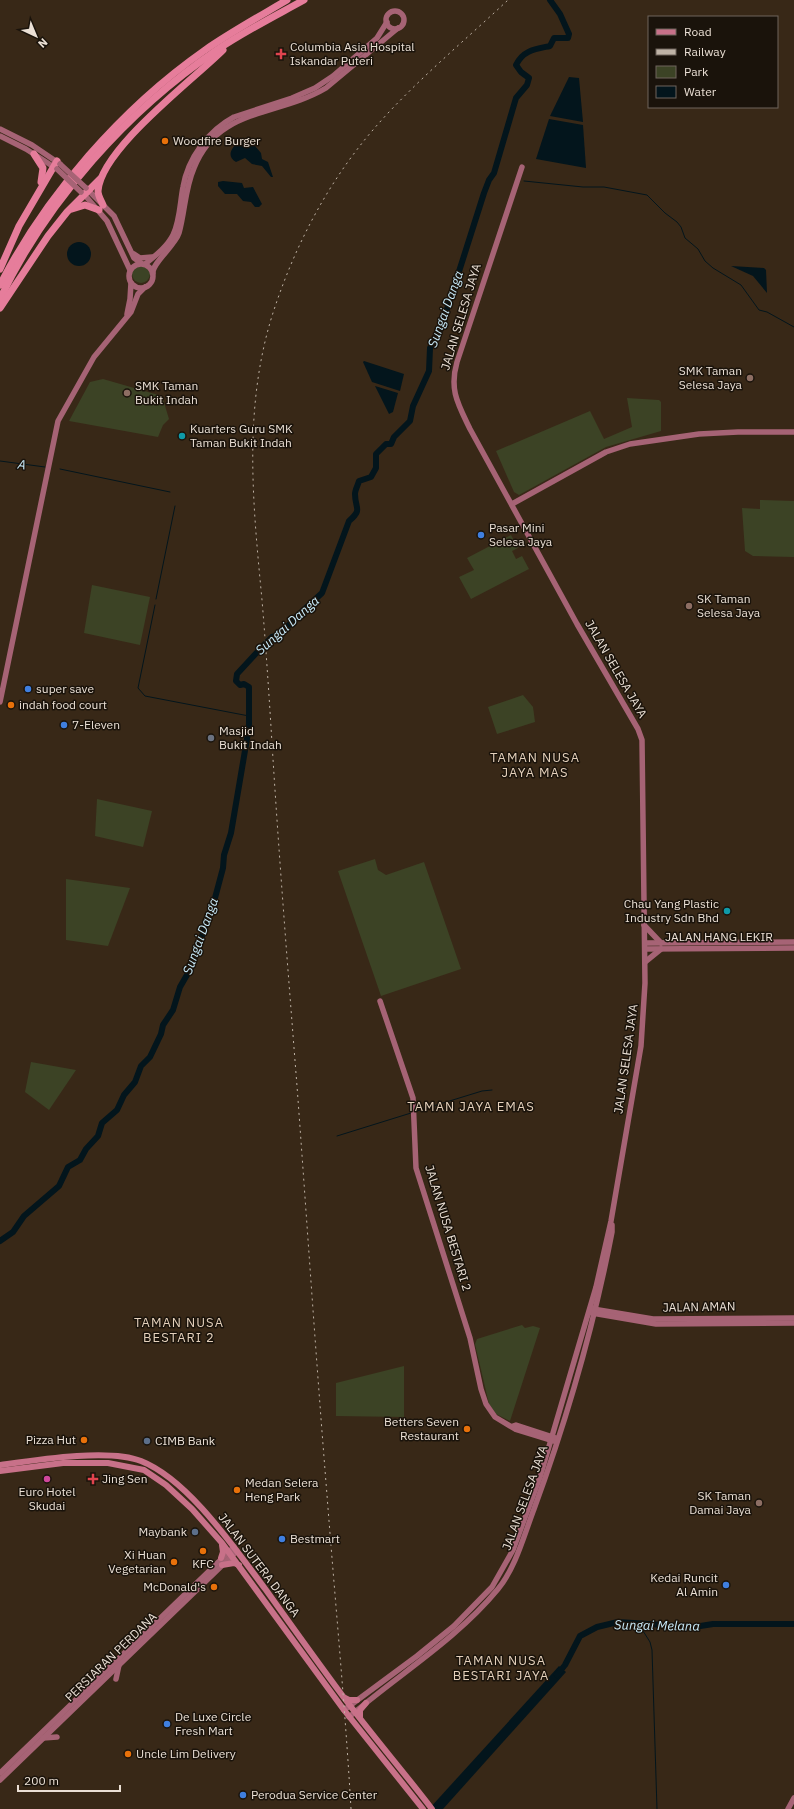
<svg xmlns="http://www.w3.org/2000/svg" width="794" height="1809" font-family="'IBM Plex Sans',sans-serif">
<rect width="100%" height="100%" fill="#382817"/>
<!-- green -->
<g fill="#3c4325">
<circle cx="141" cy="274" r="9"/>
<polygon points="103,379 162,396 169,419 163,425 158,437 69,421 90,382"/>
<polygon points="627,398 659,400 661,402 661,431 606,447 519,495 514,492 496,451 590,411 604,439 632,427"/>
<polygon points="760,500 794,501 794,557 753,556 745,551 742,508 760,509"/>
<polygon points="511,535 518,548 512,551 516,559 522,556 529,569 471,599 459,577 474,570 467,558"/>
<polygon points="92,585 150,597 140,645 84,633"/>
<polygon points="523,695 533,707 535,722 497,734 488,707"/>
<polygon points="97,799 152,811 143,847 95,836"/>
<polygon points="375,859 378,870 386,875 424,862 461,969 381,996 338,871"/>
<polygon points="66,879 130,888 108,946 66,940"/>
<polygon points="31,1062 76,1070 49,1110 25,1092"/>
<polygon points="522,1325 525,1328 533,1326 540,1328 510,1421 496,1414 489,1404 475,1344 477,1339"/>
<polygon points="404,1366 404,1417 336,1416 336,1383"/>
</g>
<!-- water -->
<g fill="#03151c">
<polygon points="569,77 579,78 583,122 550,116"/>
<polygon points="549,119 583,125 586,168 536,159"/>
<path d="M250,140L261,153L262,159L268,162L273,177H271L262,166L252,164L245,158L236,162C225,155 233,147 239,141Z"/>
<polygon points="223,181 242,183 244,188 253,187 262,204 259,207 255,207 251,202 243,201 237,194 225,194 218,186 218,182"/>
<circle cx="79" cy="254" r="12"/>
<polygon points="731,266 764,268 766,270 767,293 753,276"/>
<polygon points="364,361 404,374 400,391 372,382 363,362"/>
<polygon points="375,386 398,393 393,412 389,414"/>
<polygon points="559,1666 566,1672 443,1809 429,1809"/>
</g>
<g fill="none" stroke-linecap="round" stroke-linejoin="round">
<!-- stream -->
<g stroke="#03151c" stroke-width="1">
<polyline points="524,181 583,187 604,187 647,195 665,213 677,222 681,227 685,238 698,249 705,261 713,268 741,285 759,310 767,312 794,327"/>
<polyline points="0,461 45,467"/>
<polyline points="60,469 170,492"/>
<polyline points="156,599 175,506"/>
<polyline points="155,605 138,688 145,696 249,716"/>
<polyline points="417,1111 482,1091 492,1090"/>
<polyline points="337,1136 411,1113"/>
<polyline points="638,1623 650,1642 652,1650 657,1809"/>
</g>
<!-- river -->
<g stroke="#03151c" stroke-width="6">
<path d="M0,1241L13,1232L24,1216L59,1186L68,1167L80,1160L86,1149L98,1136L102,1123L117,1110L124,1095L135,1082L141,1066L150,1057L161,1034L163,1025L173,1010L180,987L191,968L215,898L223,868L224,855L231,833L249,727V687L244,684L240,685L236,681L237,674L261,648L272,637L280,635L295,618L322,593L349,521C363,509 355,509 355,494C355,490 358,485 359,481L371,477L376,468V454L386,444H391L394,437L410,421L413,406L429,371L430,348L441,328L484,193L489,180L494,173L516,98L527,85L529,78L521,72L516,65C523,50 536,49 550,46L554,38H568L569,34L560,14L550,0"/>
<polyline points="557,1675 565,1665 580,1636 597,1627 618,1622 694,1627 713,1624 794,1624"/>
</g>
<!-- secondary -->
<g stroke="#a66375" stroke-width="5.5">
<circle cx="395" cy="20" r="9"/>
<polyline points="0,129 32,145 60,164"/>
<polyline points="0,136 26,149 57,169"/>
<polyline points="86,188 114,216 134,258 141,263"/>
<polyline points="83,193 107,221 130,270"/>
<polyline points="134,254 140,258 152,257"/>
<circle cx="141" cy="276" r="12"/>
<path d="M145,264C155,256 167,247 173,235C180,221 180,202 183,187C188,158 208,131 234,117L292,98L315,88L333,76L377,38L387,22"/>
<path d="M153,273C152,263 175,246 179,233C185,212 185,188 194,168C218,107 277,117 326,88L398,28"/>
<polyline points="127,314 130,299 131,283"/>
<polyline points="512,504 606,452 630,444 699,434 738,432 794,432"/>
<polyline points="0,702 58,421 94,357 131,312 138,294 145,287"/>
<polyline points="644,925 661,943"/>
<polyline points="645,943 794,942"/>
<polyline points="645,949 794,948"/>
<polyline points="645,962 661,949"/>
<polyline points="380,1001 413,1098 416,1168 470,1338 481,1389 486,1404 495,1417 515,1429 554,1441"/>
<polyline points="593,1309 653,1319 794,1318"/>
<polyline points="592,1313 656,1324 794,1323"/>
<polyline points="513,1426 516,1425 556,1438"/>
<polyline points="116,1679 119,1665"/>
<path d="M344,1710L417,1656L454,1626L492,1587L513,1550L540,1477L596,1287L611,1221L641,1046L645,983L642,740L638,729L577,624L470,429C458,404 449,390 457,362L522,167"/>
<path d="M349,1717C399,1674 456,1640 498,1589C516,1567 524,1535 534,1509C567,1419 594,1325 612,1232V1225"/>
<polyline points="43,1738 57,1737"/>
<polyline points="0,1773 234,1547"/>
<polyline points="0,1780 237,1551"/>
<polyline points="788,1809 794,1798"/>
</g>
<!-- primary -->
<g stroke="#c87189" stroke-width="6">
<path d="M0,1465C35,1460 109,1448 141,1461C189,1480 235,1549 266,1590C291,1625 316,1660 342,1695C371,1734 403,1771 432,1809"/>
<polyline points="0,1471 63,1463 108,1463 144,1470 166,1485 192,1509 222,1543 344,1710 423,1809"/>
<polyline points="221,1558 223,1552 222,1545"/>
<polyline points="222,1565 234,1563 239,1565"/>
<polyline points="345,1698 349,1700 357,1700"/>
<polyline points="360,1717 360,1710 366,1703"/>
</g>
<!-- highway -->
<g stroke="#e67d9b" stroke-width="7">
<polyline points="34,154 43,168 41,182"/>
<path d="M103,205C101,200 98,196 98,191C101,149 193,80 223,50"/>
<polyline points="72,209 85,205 99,210"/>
<polyline points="0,269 19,226 57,161"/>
<path d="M0,285C46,195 122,108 205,50C231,32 260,16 287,0"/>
<path d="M0,299C46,202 128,110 217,50C245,31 275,16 304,0"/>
<polyline points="0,308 48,236 67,212 100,179"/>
</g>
<!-- rail -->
<path stroke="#bfb3a6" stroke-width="1" stroke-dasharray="2 4" stroke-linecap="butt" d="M351,1809C345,1704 335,1600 327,1495C316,1359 307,1222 297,1086C288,971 279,857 272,743C269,695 266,648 262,600C253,505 243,410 272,316C291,256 320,197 359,147C400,94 459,46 508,0"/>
<!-- secondary-bridge -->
<g stroke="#a66375" stroke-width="5.5">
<polyline points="60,164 86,188"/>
<polyline points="57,169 81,192"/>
</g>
</g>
<!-- markers -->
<g fill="#e0444e" stroke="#1a130b" stroke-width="1.5">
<path d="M279 48h4v4h4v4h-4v4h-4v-4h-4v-4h4z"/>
<path d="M91 1473h4v4h4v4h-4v4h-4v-4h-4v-4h4z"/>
</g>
<g fill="#e8710a" stroke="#1a130b" stroke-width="1.5">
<circle cx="165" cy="141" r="4"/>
<circle cx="11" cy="705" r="4"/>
<circle cx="467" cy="1429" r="4"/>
<circle cx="84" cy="1440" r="4"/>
<circle cx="237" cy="1490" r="4"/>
<circle cx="203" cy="1551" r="4"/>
<circle cx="174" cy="1562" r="4"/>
<circle cx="214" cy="1587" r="4"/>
<circle cx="128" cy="1754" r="4"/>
</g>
<g fill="#8d6e63" stroke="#1a130b" stroke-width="1.5">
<circle cx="750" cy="378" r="4"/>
<circle cx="127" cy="393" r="4"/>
<circle cx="689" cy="606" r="4"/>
<circle cx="759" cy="1503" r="4"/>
</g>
<g fill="#0f9aa8" stroke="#1a130b" stroke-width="1.5">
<circle cx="182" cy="436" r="4"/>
<circle cx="727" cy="911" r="4"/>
</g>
<g fill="#3f7fe0" stroke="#1a130b" stroke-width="1.5">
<circle cx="481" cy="535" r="4"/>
<circle cx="28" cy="689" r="4"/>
<circle cx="64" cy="725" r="4"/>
<circle cx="282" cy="1539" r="4"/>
<circle cx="726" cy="1585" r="4"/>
<circle cx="167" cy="1724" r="4"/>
<circle cx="243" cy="1795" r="4"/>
</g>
<circle fill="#6b7280" stroke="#1a130b" stroke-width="1.5" cx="211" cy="738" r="4"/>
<g fill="#5c6f8a" stroke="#1a130b" stroke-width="1.5">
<circle cx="147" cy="1441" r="4"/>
<circle cx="195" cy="1532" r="4"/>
</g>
<circle fill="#d1479c" stroke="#1a130b" stroke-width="1.5" cx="47" cy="1479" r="4"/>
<g text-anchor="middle" stroke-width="3" stroke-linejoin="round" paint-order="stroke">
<!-- poi labels -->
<g font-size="12" fill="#ebe0d5" stroke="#1a130b" text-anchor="start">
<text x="290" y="51">Columbia Asia Hospital<tspan x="290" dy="14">Iskandar Puteri</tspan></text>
<text x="173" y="145">Woodfire Burger</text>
<text x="742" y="375" text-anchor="end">SMK Taman<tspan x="742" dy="14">Selesa Jaya</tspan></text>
<text x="135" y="390">SMK Taman<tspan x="135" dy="14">Bukit Indah</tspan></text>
<text x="190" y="433">Kuarters Guru SMK<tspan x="190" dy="14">Taman Bukit Indah</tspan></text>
<text x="489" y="532">Pasar Mini<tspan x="489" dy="14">Selesa Jaya</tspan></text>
<text x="697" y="603">SK Taman<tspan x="697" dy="14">Selesa Jaya</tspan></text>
<text x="36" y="693">super save</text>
<text x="19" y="709">indah food court</text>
<text x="72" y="729">7-Eleven</text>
<text x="219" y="735">Masjid<tspan x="219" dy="14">Bukit Indah</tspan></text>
<text x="719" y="908" text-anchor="end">Chau Yang Plastic<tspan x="719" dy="14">Industry Sdn Bhd</tspan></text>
<text x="459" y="1426" text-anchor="end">Betters Seven<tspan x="459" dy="14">Restaurant</tspan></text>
<text x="76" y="1444" text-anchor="end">Pizza Hut</text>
<text x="155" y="1445">CIMB Bank</text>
<text x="102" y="1483">Jing Sen</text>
<text x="245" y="1487">Medan Selera<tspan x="245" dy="14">Heng Park</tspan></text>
<text x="47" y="1496" text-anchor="middle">Euro Hotel<tspan x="47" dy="14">Skudai</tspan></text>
<text x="751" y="1500" text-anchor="end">SK Taman<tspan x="751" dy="14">Damai Jaya</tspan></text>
<text x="187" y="1536" text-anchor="end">Maybank</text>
<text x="290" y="1543">Bestmart</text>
<text x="166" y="1559" text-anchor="end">Xi Huan<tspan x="166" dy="14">Vegetarian</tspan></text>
<text x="203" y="1568" text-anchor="middle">KFC</text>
<text x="718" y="1582" text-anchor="end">Kedai Runcit<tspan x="718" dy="14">Al Amin</tspan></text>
<text x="206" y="1591" text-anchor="end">McDonald's</text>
<text x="175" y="1721">De Luxe Circle<tspan x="175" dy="14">Fresh Mart</tspan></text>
<text x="136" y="1758">Uncle Lim Delivery</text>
<text x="251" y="1799">Perodua Service Center</text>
</g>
<!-- street labels -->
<g font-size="12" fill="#ebe0d5" stroke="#1a130b">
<text transform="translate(461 317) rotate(-73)" y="4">JALAN SELESA JAYA</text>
<text transform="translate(616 669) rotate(60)" y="4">JALAN SELESA JAYA</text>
<text x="719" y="941">JALAN HANG LEKIR</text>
<text transform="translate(626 1059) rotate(-82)" y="4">JALAN SELESA JAYA</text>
<text transform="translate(448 1228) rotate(73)" y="4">JALAN NUSA BESTARI 2</text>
<text transform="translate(699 1307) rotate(-1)" y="4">JALAN AMAN</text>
<text transform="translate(525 1498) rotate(-70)" y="4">JALAN SELESA JAYA</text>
<text transform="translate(259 1565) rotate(53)" y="4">JALAN SUTERA DANGA</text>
<text transform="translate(111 1657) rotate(-44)" y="4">PERSIARAN PERDANA</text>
</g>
<!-- water labels -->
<g font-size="13" font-style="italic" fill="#c9ebfa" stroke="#1a130b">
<text transform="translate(445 309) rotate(-70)" y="5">Sungai Danga</text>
<text transform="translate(22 464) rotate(8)" y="5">A</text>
<text transform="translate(287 625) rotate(-42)" y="5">Sungai Danga</text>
<text transform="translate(200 936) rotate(-70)" y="5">Sungai Danga</text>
<text transform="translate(657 1625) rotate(1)" y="5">Sungai Melana</text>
</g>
<!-- neighbourhood labels -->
<g font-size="13" letter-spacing="1" fill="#e5d1bc" stroke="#1a130b">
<text x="535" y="762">TAMAN NUSA<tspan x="535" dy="15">JAYA MAS</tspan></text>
<text x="471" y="1111">TAMAN JAYA EMAS</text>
<text x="179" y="1327">TAMAN NUSA<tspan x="179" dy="15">BESTARI 2</tspan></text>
<text x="501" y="1665">TAMAN NUSA<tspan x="501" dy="15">BESTARI JAYA</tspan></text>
</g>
</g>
<!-- legend -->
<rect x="648" y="16" width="130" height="92" fill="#1a130b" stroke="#6e655c"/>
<rect x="656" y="29" width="20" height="6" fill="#c87189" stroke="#6e655c"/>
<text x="684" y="36" font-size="12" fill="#ebe0d5">Road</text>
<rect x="656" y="49" width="20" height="6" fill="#bfb3a6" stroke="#6e655c"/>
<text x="684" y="56" font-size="12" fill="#ebe0d5">Railway</text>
<rect x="656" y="66" width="20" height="12" fill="#3c4325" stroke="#6e655c"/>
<text x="684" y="76" font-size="12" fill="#ebe0d5">Park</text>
<rect x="656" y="86" width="20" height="12" fill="#03151c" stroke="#6e655c"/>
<text x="684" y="96" font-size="12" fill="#ebe0d5">Water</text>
<!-- north arrow -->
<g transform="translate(36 36) rotate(136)" stroke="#1a130b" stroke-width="3" paint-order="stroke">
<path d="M0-3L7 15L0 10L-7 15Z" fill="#ebe0d5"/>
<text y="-6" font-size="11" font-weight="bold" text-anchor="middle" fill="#ebe0d5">N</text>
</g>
<!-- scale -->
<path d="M18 1785v6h102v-6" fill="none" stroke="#ebe0d5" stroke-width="2"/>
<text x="24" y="1785" font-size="12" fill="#ebe0d5" stroke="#1a130b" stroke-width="3" paint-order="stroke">200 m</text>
</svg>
